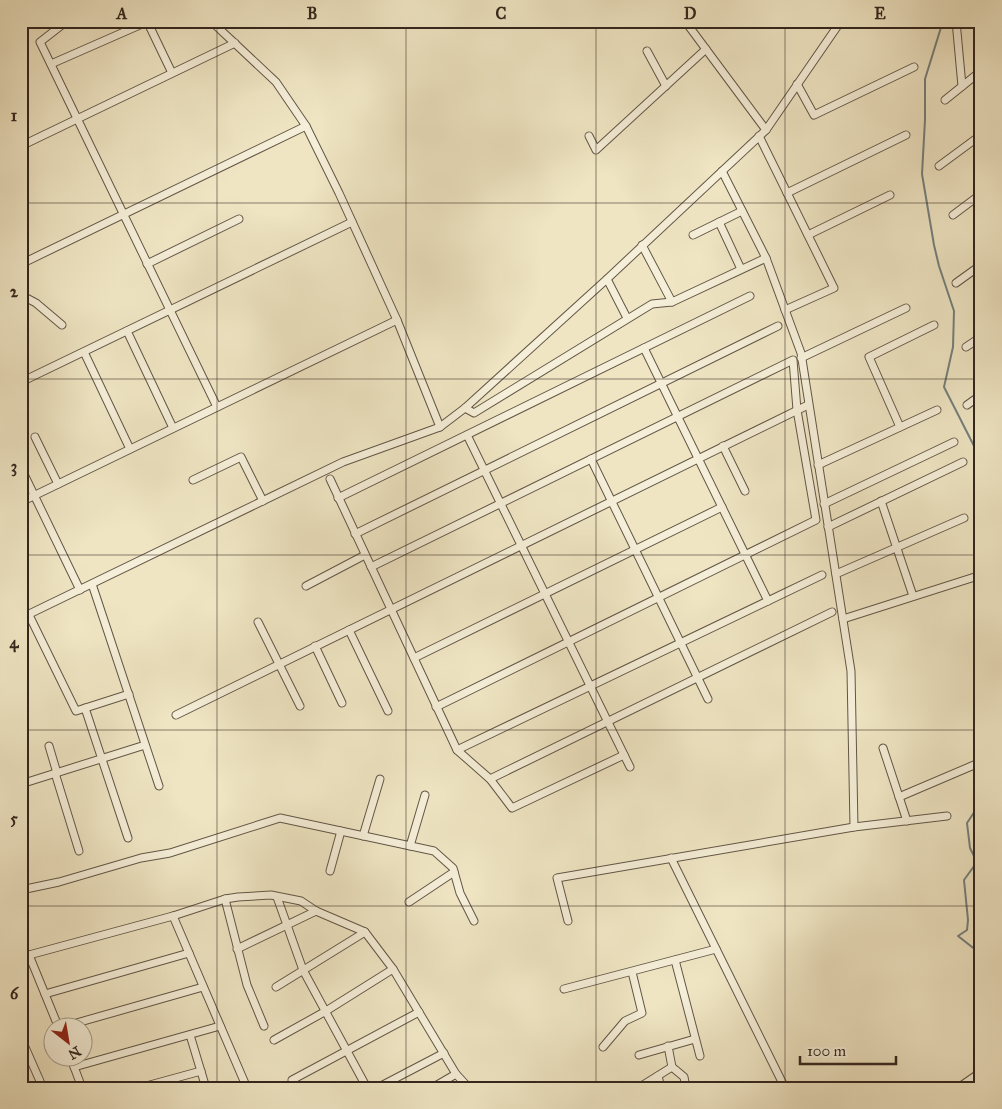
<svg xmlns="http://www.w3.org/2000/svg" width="1002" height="1109" font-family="'IM FELL Great Primer',serif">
<rect width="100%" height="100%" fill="#efe5c3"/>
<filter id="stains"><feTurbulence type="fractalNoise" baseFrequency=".004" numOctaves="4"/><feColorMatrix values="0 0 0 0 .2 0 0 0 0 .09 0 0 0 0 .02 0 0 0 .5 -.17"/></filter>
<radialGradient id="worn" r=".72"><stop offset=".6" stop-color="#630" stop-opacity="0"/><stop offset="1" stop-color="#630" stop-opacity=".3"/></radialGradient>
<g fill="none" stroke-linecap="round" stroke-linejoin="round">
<!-- stream -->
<g stroke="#74807e" stroke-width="2">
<polyline points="943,21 925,79 925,120 922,174 934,245 939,266 954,311 953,347 944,387 974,446 981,476"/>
<polyline points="981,492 974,523 981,537"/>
<polyline points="981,635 974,666 981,686"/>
<polyline points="981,802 967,823 970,848 977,862 964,880 968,920 967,930 958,936 981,954"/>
</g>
<defs>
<g id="minor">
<polyline points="67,21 40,42 217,407"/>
<polyline points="147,21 172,73"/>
<polyline points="211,21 276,82 306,126 339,193 397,320 440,427"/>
<polyline points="685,21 766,130"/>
<polyline points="956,21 962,86"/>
<polyline points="841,23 850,24 865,21"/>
<polyline points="647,51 666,86"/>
<polyline points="51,64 149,21"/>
<polyline points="797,84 814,115 914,67"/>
<polyline points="945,100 981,71"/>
<polyline points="589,136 596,150 706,49"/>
<polyline points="759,136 834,288 785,310"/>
<polyline points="21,146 235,43"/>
<polyline points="939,166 981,135"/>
<polyline points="722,171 766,258 801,353 851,671 854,827"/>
<polyline points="787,193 906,135"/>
<polyline points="953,215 981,194"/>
<polyline points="719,222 741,269"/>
<polyline points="693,235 742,211"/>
<polyline points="808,235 890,195"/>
<polyline points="642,245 672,302"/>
<polyline points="21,264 306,126"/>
<polyline points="147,264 239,219"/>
<polyline points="607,279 627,318"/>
<polyline points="956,283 981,265"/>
<polyline points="21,295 36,303 62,325"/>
<polyline points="127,331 173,428"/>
<polyline points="966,347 981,337"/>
<polyline points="644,348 768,601"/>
<polyline points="84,352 130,449"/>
<polyline points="801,358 906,308"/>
<polyline points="21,382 352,222"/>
<polyline points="967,405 981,395"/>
<polyline points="465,408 474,413 652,304 672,302 766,258"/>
<polyline points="900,427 869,357 934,325"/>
<polyline points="467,435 630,767"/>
<polyline points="35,437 58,484"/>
<polyline points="723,446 745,491"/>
<polyline points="591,459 708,699"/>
<polyline points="818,465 937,410"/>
<polyline points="21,468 80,590"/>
<polyline points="330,479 457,750 490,779 512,808 624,755"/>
<polyline points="193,480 241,457 263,501"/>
<polyline points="338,498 750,296"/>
<polyline points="881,501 913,596"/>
<polyline points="21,502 397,320"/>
<polyline points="824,504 954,442"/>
<polyline points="828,527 963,462"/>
<polyline points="355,534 778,326"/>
<polyline points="371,567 793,360 797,410 816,520 436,707"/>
<polyline points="836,574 964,518"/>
<polyline points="92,584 159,786"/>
<polyline points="306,586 365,555"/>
<polyline points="29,615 76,711 129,694"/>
<polyline points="21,618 343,462 440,427 465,408 607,279 766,130 841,21"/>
<polyline points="843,619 981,575"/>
<polyline points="258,622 300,706"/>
<polyline points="349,630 388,711"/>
<polyline points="315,646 342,703"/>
<polyline points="414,658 722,507"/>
<polyline points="85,708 128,838"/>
<polyline points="176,715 808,405"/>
<polyline points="49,746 57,773"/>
<polyline points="883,748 907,821"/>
<polyline points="457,750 822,575"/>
<polyline points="55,773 79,851"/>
<polyline points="490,779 832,612"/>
<polyline points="21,784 145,745"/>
<polyline points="899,797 981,762"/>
<polyline points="363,836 380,779"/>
<polyline points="410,846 425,795"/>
<polyline points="671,858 785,1088"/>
<polyline points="330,871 341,831"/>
<polyline points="21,890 59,882 141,858 170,853 280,818 434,851 453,868 460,893 474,921"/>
<polyline points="277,897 303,970 367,1088"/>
<polyline points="225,899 247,985 264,1026"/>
<polyline points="409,902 454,872"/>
<polyline points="173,916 247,1088"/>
<polyline points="568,921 557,878 854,827 947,816"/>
<polyline points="237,949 316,911"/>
<polyline points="29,955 58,1026"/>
<polyline points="21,960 29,955 173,916 225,899 238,897 271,895 301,901 316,911 365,932 393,969 456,1074 469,1088"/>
<polyline points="675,960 700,1056"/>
<polyline points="276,987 365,932"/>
<polyline points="564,989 716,949"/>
<polyline points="45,994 189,953"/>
<polyline points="66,1026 203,987"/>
<polyline points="190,1035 206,1088"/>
<polyline points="21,1038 43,1088"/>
<polyline points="274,1040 326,1011 393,969"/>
<polyline points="668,1046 672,1067 684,1077 686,1088"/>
<polyline points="603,1047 625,1021 642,1013 632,972"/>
<polyline points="639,1055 695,1039"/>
<polyline points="70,1056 82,1088"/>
<polyline points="74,1067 220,1026"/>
<polyline points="978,1074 981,1084"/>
<polyline points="658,1076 661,1088"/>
<polyline points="292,1080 419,1012"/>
<polyline points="643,1085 672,1067"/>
<polyline points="139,1088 201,1071"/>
<polyline points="377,1088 444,1053"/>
<polyline points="432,1088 456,1074"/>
<polyline points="958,1088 981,1072"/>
</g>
</defs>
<!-- minor casing -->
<use href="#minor" stroke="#625646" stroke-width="9"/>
<!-- minor -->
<use href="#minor" stroke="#f5eed8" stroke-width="7"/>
</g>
<!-- grid -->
<path fill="none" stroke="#33261d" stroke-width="1" stroke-opacity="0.55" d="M217,21V1088M406,21V1088M596,21V1088M785,21V1088M21,203H981M21,379H981M21,555H981M21,730H981M21,906H981"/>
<!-- margin -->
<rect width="1002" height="1109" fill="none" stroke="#efe5c3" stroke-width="55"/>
<!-- north arrow -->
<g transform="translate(68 1042) rotate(149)"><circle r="24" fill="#f5eed8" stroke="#a79e8d"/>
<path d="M0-4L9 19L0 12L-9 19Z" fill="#8f2418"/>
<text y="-8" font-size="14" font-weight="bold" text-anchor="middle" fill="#33261d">N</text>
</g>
<!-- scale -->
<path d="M800 1056v8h96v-8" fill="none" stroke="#33261d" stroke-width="2.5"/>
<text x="807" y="1056" font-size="15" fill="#33261d" stroke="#f5eed8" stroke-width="4" paint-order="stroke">100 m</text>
<rect x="28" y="28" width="946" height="1054" fill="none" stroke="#33261d" stroke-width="2"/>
<g font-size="16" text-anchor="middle" font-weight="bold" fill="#33261d">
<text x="122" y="19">A</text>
<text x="312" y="19">B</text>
<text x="501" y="19">C</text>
<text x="690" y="19">D</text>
<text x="880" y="19">E</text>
<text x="14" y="121">1</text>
<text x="14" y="297">2</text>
<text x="14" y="472">3</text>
<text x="14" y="648">4</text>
<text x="14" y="824">5</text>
<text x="14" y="999">6</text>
</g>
<rect width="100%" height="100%" filter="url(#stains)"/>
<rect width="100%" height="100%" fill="url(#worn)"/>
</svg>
